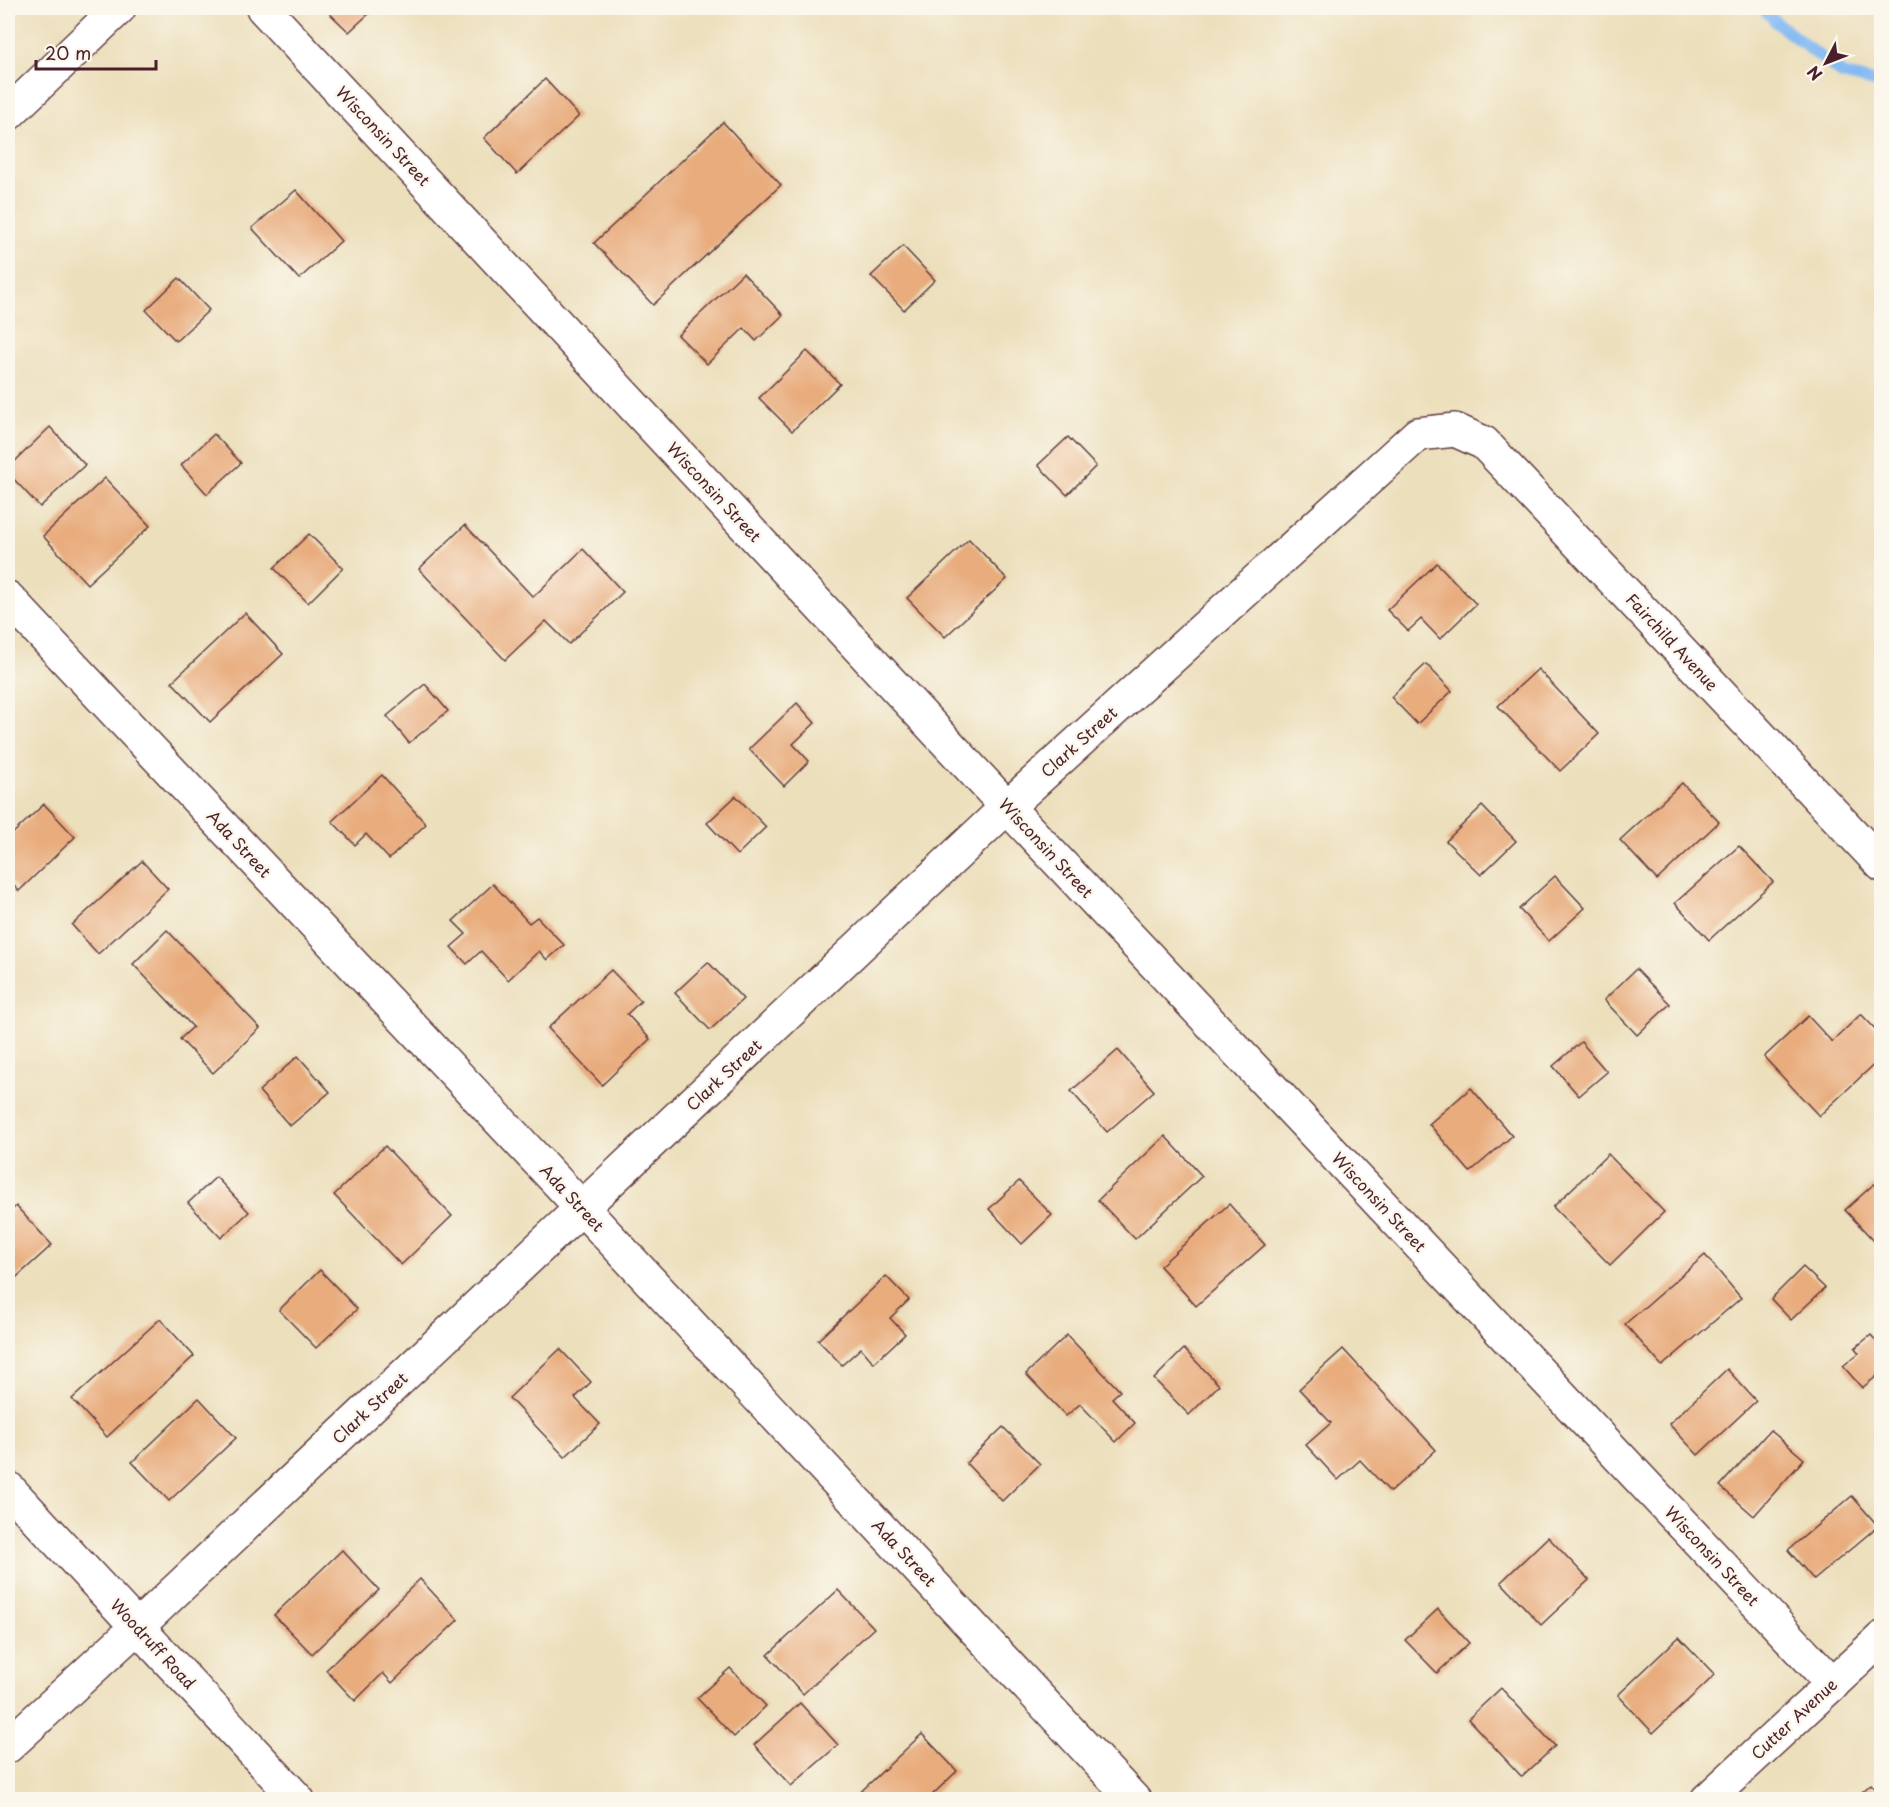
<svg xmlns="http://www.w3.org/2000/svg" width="1889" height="1807" font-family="'Playpen Sans',sans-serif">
<rect width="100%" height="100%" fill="#fbf7ec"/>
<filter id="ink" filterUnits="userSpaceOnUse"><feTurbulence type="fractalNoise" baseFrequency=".0167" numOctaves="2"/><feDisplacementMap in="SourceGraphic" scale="12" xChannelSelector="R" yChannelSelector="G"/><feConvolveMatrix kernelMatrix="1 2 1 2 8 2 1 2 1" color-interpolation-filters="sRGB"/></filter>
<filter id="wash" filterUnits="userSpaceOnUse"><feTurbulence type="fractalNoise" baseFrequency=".008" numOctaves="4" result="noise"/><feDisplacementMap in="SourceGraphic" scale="24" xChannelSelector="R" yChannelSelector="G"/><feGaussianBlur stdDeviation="1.35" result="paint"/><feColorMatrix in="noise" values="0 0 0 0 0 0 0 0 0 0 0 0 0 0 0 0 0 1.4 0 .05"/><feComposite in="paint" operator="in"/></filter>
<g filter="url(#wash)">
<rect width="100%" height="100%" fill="#ecdfbc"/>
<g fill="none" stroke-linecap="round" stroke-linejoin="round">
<!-- stream -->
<polyline stroke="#84baf3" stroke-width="12" points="1763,8 1777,23 1842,74 1882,84"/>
</g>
<g id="blocks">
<!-- building -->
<g fill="#e8ac7d">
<polygon points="324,8 375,8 349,32"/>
<polygon points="545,79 579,116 517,174 484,138"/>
<polygon points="723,122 781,185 653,305 594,243"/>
<polygon points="296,190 341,241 299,279 252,228"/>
<polygon points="903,246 935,280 904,310 871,276"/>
<polygon points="743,273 783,315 756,341 744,328 707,364 678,335"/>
<polygon points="179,278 209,310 176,341 146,310"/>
<polygon points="807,351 840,384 792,431 759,398"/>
<polygon points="50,427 85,465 40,507 8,473 8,468"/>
<polygon points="214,434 241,463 207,494 181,465"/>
<polygon points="1068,437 1096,466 1067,495 1038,465"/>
<polygon points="105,478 150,526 87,584 43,536"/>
<polygon points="465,525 533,597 583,549 623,592 569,644 546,621 505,660 419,569"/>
<polygon points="309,534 343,568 308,603 274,568"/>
<polygon points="969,539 1007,579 945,637 907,598"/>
<polygon points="1437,563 1476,604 1440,639 1421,619 1408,631 1387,610"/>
<polygon points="245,613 283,654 210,722 172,682"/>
<polygon points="1426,664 1452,691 1417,724 1391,697"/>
<polygon points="1538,669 1599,734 1560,771 1498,706"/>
<polygon points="425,684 448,711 409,743 387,716"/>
<polygon points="797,703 815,723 793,744 809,761 784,786 749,749"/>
<polygon points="382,775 426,824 389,859 366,834 355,845 332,821"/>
<polygon points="1682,783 1719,822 1657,880 1620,840"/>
<polygon points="736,796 766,827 737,855 707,823"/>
<polygon points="44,804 75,837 19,891 8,879 8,838"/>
<polygon points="1482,806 1516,841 1481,875 1446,841"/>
<polygon points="1739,846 1773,882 1709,940 1675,903"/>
<polygon points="142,861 168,889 98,954 72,925"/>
<polygon points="1555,876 1585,908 1549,941 1519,909"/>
<polygon points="493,884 529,923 537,917 564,945 547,960 539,951 508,980 481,951 467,964 451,947 466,934 453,921"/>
<polygon points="167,930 260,1028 213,1073 180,1039 193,1027 133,964"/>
<polygon points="708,962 743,999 710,1030 675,993"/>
<polygon points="1636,969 1670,1004 1637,1035 1604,1000"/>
<polygon points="611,970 641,1001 627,1014 650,1039 602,1085 548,1028"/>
<polygon points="1861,1014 1882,1036 1882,1057 1819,1116 1764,1057 1808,1016 1832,1042"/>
<polygon points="1581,1042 1607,1072 1579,1096 1553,1066"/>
<polygon points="1118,1050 1154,1091 1107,1132 1071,1091"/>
<polygon points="298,1056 330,1092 290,1126 259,1091"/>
<polygon points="1471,1088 1512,1136 1470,1172 1429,1124"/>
<polygon points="1165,1136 1202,1176 1135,1239 1098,1200"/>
<polygon points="385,1146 452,1216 401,1265 334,1195"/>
<polygon points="1608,1154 1664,1212 1610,1265 1553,1207"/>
<polygon points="216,1177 249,1212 221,1238 188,1203"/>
<polygon points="1019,1181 1052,1215 1022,1244 989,1209"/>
<polygon points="1874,1184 1882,1191 1882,1236 1875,1242 1845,1210"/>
<polygon points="1229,1204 1265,1245 1196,1306 1160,1266"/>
<polygon points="16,1206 52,1245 9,1284 8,1282 8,1214"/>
<polygon points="1705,1255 1741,1298 1662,1366 1625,1324"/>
<polygon points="1803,1267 1825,1288 1791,1320 1771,1299"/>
<polygon points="320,1270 357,1309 316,1348 279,1310"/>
<polygon points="886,1276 909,1300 890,1318 905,1334 874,1363 861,1348 842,1365 818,1340"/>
<polygon points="160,1319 194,1356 107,1437 72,1399"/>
<polygon points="1067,1335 1120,1391 1112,1398 1135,1423 1116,1442 1080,1404 1066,1416 1026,1374"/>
<polygon points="1871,1335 1882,1348 1882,1372 1862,1388 1843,1366 1859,1353 1855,1348"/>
<polygon points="560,1349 591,1382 575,1398 600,1424 565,1457 509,1398"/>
<polygon points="1184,1349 1219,1385 1189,1415 1154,1379"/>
<polygon points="1343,1349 1436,1450 1390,1492 1360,1460 1338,1480 1306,1445 1331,1423 1299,1389"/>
<polygon points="1727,1369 1756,1401 1698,1455 1669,1424"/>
<polygon points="199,1398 236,1438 169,1501 132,1462"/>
<polygon points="1003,1427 1040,1464 1002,1501 966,1463"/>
<polygon points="1770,1430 1804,1459 1754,1516 1720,1486"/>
<polygon points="1852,1496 1878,1526 1814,1580 1788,1550"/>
<polygon points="1548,1537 1589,1580 1541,1625 1501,1582"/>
<polygon points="342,1550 379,1590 312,1654 274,1615"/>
<polygon points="420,1579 458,1620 392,1683 383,1673 355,1701 326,1670"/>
<polygon points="838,1590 874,1628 803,1694 768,1655"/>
<polygon points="1438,1609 1469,1643 1437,1673 1405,1640"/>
<polygon points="1679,1637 1715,1675 1653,1733 1618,1695"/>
<polygon points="730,1668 766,1706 734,1737 697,1698"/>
<polygon points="1501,1688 1555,1746 1522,1777 1468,1719"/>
<polygon points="800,1703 838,1745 791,1786 754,1745"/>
<polygon points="922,1734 957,1771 927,1800 852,1800"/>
<polygon points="1871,1784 1882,1796 1882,1800 1853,1800"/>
</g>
</g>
</g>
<g filter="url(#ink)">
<use href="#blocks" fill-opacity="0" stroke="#623c41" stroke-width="1.5"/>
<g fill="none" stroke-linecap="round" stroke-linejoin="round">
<defs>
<g id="minor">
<polyline points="263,8 1007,807 1833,1684"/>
<polyline points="8,114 119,8"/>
<polyline points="8,598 582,1208 1134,1800"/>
<polyline points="8,1488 298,1800"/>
<polyline points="8,1746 137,1627 1007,807 1418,434 1455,430 1484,443 1882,865"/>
<polyline points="1707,1800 1882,1638"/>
</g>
</defs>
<!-- minor casing -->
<use href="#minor" stroke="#623c41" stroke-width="36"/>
<!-- minor -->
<use href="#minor" stroke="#fff" stroke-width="33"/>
</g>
</g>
<g text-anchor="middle" stroke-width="5" stroke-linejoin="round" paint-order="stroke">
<!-- street labels -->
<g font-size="16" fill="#4a1f2b" stroke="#fbf7ec">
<text transform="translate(383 136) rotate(47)" y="6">Wisconsin Street</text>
<text transform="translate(714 492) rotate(47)" y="6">Wisconsin Street</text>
<text transform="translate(1672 642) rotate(47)" y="6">Fairchild Avenue</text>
<text transform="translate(1079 742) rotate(-42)" y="6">Clark Street</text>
<text transform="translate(239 844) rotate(47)" y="6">Ada Street</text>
<text transform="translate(1046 848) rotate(47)" y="6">Wisconsin Street</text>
<text transform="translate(724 1075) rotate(-43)" y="6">Clark Street</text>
<text transform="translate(572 1198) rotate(47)" y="6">Ada Street</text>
<text transform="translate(1379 1202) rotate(47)" y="6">Wisconsin Street</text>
<text transform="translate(370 1408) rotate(-43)" y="6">Clark Street</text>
<text transform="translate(904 1553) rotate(47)" y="6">Ada Street</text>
<text transform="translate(1712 1556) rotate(47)" y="6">Wisconsin Street</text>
<text transform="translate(153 1644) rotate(47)" y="6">Woodruff Road</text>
<text transform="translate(1794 1719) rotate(-43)" y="6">Cutter Avenue</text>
</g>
</g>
<!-- margin -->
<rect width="1889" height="1807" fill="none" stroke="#fbf7ec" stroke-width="30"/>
<!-- north arrow -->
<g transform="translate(1826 63) rotate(228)" stroke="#fbf7ec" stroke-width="4.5" paint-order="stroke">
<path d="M0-4.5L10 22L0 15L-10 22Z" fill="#4a1f2b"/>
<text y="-9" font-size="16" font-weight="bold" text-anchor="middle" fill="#4a1f2b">N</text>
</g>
<!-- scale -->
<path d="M36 60v9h120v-9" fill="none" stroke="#4a1f2b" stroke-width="3"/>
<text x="45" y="60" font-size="18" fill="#4a1f2b" stroke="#fbf7ec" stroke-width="4.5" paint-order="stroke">20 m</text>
</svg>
